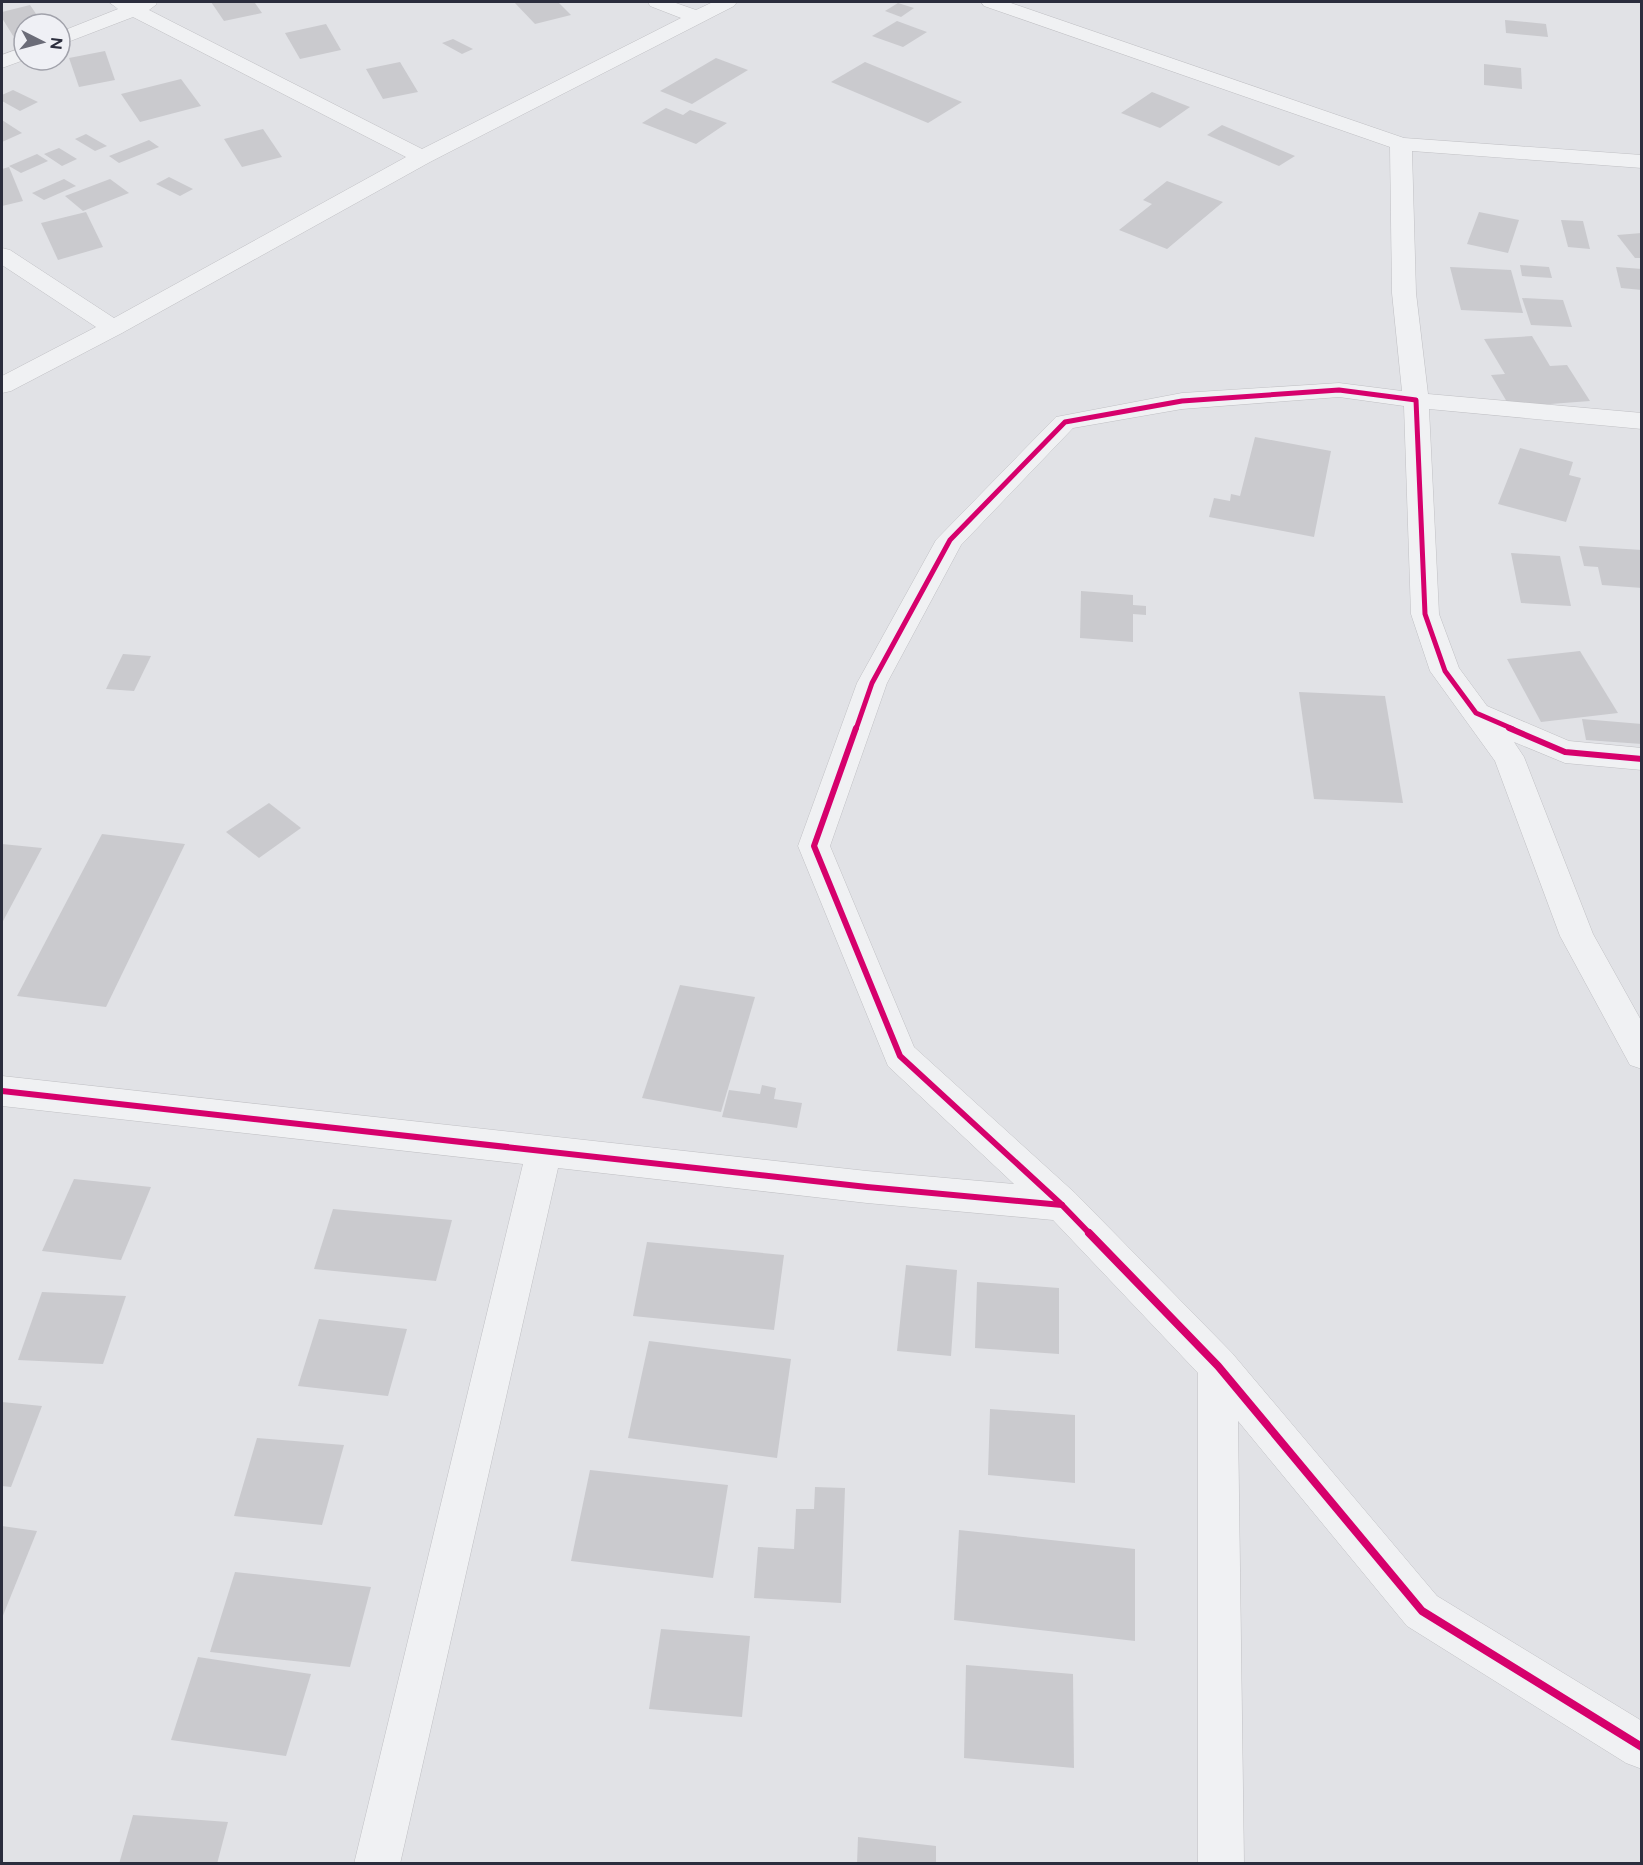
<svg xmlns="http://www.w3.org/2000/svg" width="1643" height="1865" font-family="Figtree,sans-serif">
<rect width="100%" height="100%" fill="#e1e2e6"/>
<!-- building -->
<g fill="#cacace">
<polygon points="211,2 255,3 262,13 224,21"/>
<polygon points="514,2 558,2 571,15 535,24"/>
<polygon points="898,3 914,8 901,17 885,11"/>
<polygon points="30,5 43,24 24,24 24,37 15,39 2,18 2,12"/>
<polygon points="1505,20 1546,24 1548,37 1506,33"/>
<polygon points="897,21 927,32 903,47 872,36"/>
<polygon points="326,24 341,50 300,59 285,33"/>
<polygon points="453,39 473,49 462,54 442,43"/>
<polygon points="105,51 115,80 79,87 69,58"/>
<polygon points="716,58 748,70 692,104 660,91"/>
<polygon points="400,62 418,92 383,99 366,69"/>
<polygon points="865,62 962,102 928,123 831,82"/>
<polygon points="1484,64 1521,68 1522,89 1484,85"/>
<polygon points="181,79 201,106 140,122 121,94"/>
<polygon points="13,90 38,102 20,111 2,101 2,95"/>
<polygon points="1152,92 1190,107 1160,128 1121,113"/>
<polygon points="666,108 683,115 690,110 727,123 696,144 642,123"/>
<polygon points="2,120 22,133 2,142"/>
<polygon points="1222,125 1295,156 1279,166 1207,135"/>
<polygon points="263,129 282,157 242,167 224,139"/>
<polygon points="86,134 107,146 95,151 75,139"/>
<polygon points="149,140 159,147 119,163 109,156"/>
<polygon points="59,148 77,159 62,166 44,154"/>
<polygon points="37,154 48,161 21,173 9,166"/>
<polygon points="9,167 23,201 2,206 2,169"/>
<polygon points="169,177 193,189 180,196 156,184"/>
<polygon points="64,179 76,186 44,200 32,193"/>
<polygon points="110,179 129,193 83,211 65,196"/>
<polygon points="1167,181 1223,202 1167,249 1119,230 1152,204 1143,200"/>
<polygon points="86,212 103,247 58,260 41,223"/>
<polygon points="1479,212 1519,220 1508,253 1467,244"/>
<polygon points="1561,220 1583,221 1590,249 1568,247"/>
<polygon points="1642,233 1642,258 1635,258 1617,235"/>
<polygon points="1520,265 1549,267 1552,278 1522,276"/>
<polygon points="1450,267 1511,270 1523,313 1461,310"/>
<polygon points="1616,267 1642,269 1642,290 1621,288"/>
<polygon points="1522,298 1563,300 1572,327 1531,325"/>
<polygon points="1532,336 1550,366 1567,365 1590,401 1510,407 1491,375 1505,374 1484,339"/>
<polygon points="1255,437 1331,451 1314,537 1209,517 1214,498 1230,501 1231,494 1240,496"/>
<polygon points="1520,448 1573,462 1569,475 1581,478 1566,522 1498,504"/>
<polygon points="1579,546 1642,550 1642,588 1602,585 1598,567 1584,566"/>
<polygon points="1511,553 1560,556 1571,606 1521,603"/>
<polygon points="1081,591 1133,595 1133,605 1146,606 1146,615 1133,614 1133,642 1080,638"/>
<polygon points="1580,651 1618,713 1541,722 1507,659"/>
<polygon points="123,654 151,656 134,691 106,689"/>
<polygon points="1299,692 1385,696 1403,803 1314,799"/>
<polygon points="1582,719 1642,724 1642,744 1586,740"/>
<polygon points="269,803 301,828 259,858 226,832"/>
<polygon points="102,834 185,844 106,1007 17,996"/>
<polygon points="2,844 42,848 2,923"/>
<polygon points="680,985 755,997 721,1112 642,1098"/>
<polygon points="762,1085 776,1088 774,1099 802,1103 797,1128 722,1117 729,1090 760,1094"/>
<polygon points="74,1179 151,1187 121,1260 42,1251"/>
<polygon points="333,1209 452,1220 436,1281 314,1269"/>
<polygon points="647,1242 784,1255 774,1330 633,1316"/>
<polygon points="906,1265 957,1270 951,1356 897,1351"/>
<polygon points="977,1282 1059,1288 1059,1354 975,1348"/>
<polygon points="42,1292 126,1296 103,1364 18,1360"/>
<polygon points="319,1319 407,1329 388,1396 298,1386"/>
<polygon points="649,1341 791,1359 777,1458 628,1438"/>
<polygon points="2,1402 42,1406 11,1487 2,1486"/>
<polygon points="990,1409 1075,1415 1075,1483 988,1475"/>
<polygon points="257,1438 344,1445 322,1525 234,1516"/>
<polygon points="590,1470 728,1485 713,1578 571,1561"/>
<polygon points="815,1487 845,1488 841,1603 754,1598 758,1547 794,1549 796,1509 814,1509"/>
<polygon points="2,1526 37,1531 2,1618"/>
<polygon points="959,1530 1135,1549 1135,1641 954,1620"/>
<polygon points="235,1572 371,1587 350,1667 210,1652"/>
<polygon points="661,1629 750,1636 742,1717 649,1709"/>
<polygon points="198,1657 311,1674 286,1756 171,1740"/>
<polygon points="966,1665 1073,1674 1074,1768 964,1758"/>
<polygon points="133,1815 228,1822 217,1864 119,1864"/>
<polygon points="858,1837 936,1846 936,1864 857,1864"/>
</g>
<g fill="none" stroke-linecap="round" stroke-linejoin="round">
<defs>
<g id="minor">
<polygon points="109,2 155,2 157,4 149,10 422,149 681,18 650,6 648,2 673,2 696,10 713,2 737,2 734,6 430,162 122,333 11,391 2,393 2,376 96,327 2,265 2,248 10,250 114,318 406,157 133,17 60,45 60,32 118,9"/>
<polygon points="981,2 1008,2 1404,138 1642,155 1642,168 1412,151 1416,293 1428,394 1642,413 1642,429 1429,409 1439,614 1459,668 1487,706 1569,741 1642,748 1642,770 1565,763 1514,742 1524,757 1593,934 1642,1022 1642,1069 1630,1065 1560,936 1495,761 1430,671 1411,614 1404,406 1339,397 1182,409 1073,428 961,545 887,683 830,846 914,1047 1075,1193 1232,1353 1437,1596 1642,1721 1642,1769 1626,1763 1407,1626 1238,1421 1244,1864 1198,1864 1198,1373 1053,1220 867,1203 558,1168 400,1864 354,1864 523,1164 2,1106 2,1076 867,1171 1014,1184 888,1066 798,846 857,683 936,540 1056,417 1182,393 1339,383 1402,391 1392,293 1390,147 984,6"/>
<polygon points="24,47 24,60 2,68 2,55"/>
</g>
</defs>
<!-- minor casing -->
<use href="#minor" stroke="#c0c0c4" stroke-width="1"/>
<!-- minor -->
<use href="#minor" fill="#f0f1f3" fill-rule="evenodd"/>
<defs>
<polyline id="cycleway-far2" points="856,729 872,683 950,540 1065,422 1182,401 1339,390 1416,400 1425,614 1445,671 1476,713 1513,729"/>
<g id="cycleway-far1">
<polyline points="856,728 814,846 900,1056 1062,1205 1091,1235"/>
<polyline points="1509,728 1565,752 1642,759"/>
<polyline points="2,1091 867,1187 1062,1205"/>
</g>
<polyline id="cycleway" points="1089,1233 1218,1366 1422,1611 1642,1747"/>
</defs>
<!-- cycleway-far2 casing -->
<use href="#cycleway-far2" stroke="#eff0f5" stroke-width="8"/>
<!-- cycleway-far1 casing -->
<use href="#cycleway-far1" stroke="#eff0f5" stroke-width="10"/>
<!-- cycleway casing -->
<use href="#cycleway" stroke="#eff0f5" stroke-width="11"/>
<!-- cycleway-far2 -->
<use href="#cycleway-far2" stroke="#d6006c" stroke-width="5"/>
<!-- cycleway-far1 -->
<use href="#cycleway-far1" stroke="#d6006c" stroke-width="6"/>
<!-- cycleway -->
<use href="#cycleway" stroke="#d6006c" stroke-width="8"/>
</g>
<!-- border -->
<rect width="1643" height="1865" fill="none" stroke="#2b2d3d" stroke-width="6"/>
<!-- north arrow -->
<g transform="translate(42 42) rotate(96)"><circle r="28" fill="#eff0f5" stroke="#a1a2ab" stroke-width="1.5"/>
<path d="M0-4.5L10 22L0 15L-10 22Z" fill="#6b6c78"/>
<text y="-9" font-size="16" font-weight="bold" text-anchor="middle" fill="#2b2d3d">N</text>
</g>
</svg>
